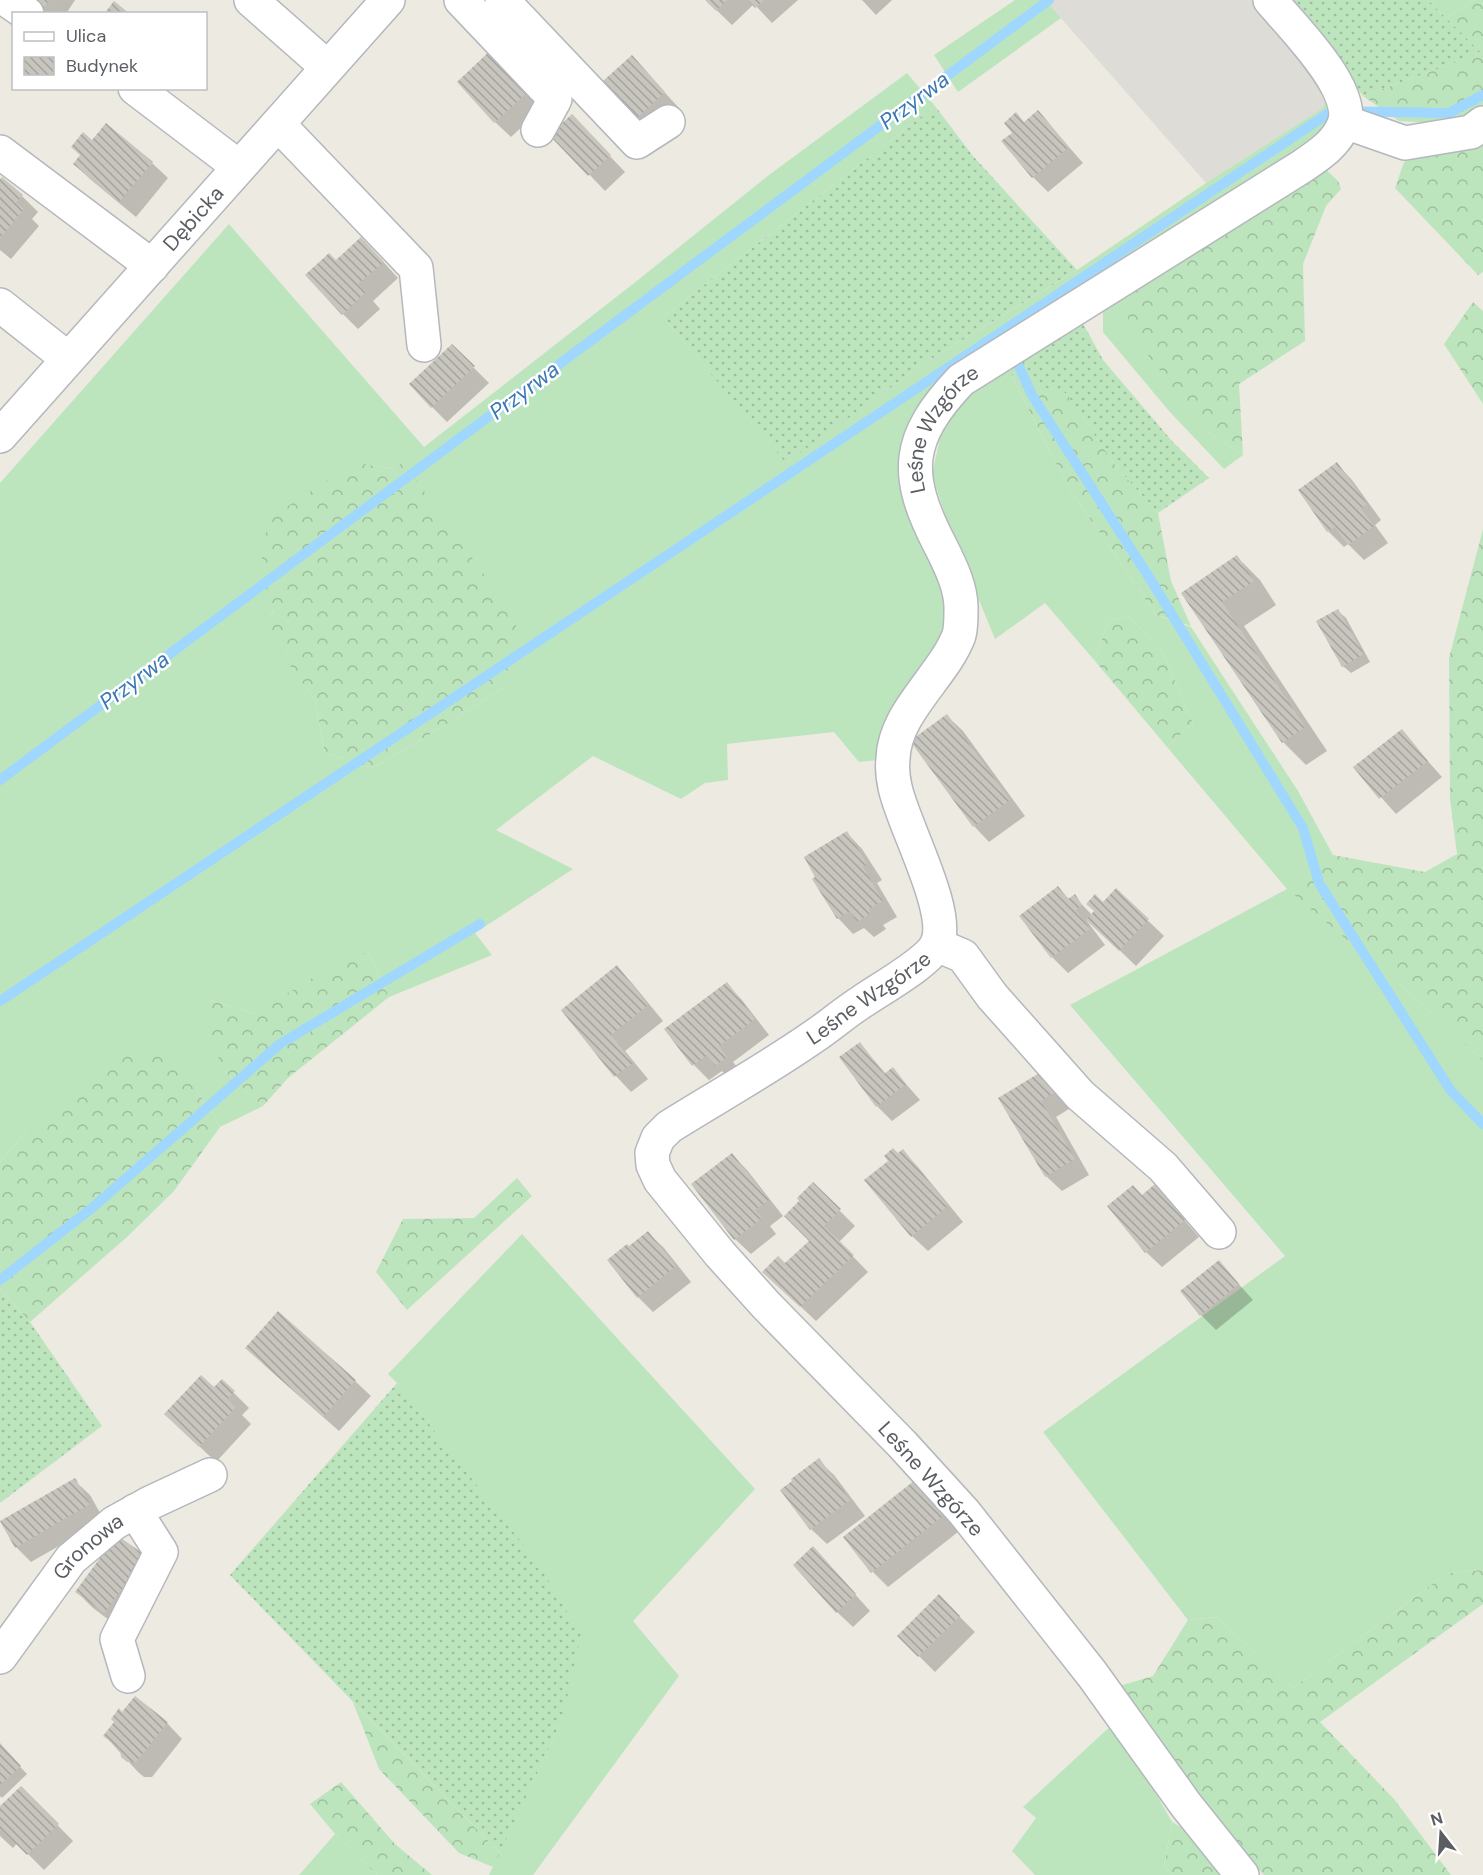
<svg xmlns="http://www.w3.org/2000/svg" width="1483" height="1875" font-family="'DM Sans',sans-serif">
<defs>
<pattern id="forest-crowns" width="20" height="18" patternUnits="userSpaceOnUse" patternTransform="scale(1.5)"><rect width="20" height="18" fill="#bde5bd"/><path d="M2 6a3 3 0 1 1 6 0M12 15a3 3 0 1 1 6 0" fill="none" stroke="#9dbd9d"/></pattern>
<pattern id="garden-dots" width="8" height="8" patternUnits="userSpaceOnUse" patternTransform="scale(1.5)"><rect width="8" height="8" fill="#bde5bd"/><path d="M2 2h.1M6 6h.1" fill="none" stroke="#9dbd9d" stroke-width="1.8" stroke-linecap="round"/></pattern>
<pattern id="building-back-hatch" width="6" height="6" patternUnits="userSpaceOnUse" patternTransform="scale(1.5)"><rect width="6" height="6" fill="#c8c5be"/><path d="M-1 5l2 2M0 0l6 6M5-1l2 2" fill="none" stroke="#a5a39e"/></pattern>
</defs>
<rect width="100%" height="100%" fill="#edeae1"/>
<!-- industrial -->
<polygon fill="#dedcd6" points="1045,0 1257,0 1307,55 1326,96 1323,108 1206,183"/>
<!-- grass -->
<g fill="#bde5bd" fill-rule="evenodd">
<polygon points="1015,0 1045,0 1061,18 958,92 934,55"/>
<polygon points="1428,0 1475,0 1446,18"/>
<path d="M907,73L935,106L663,317L786,462L926,362L1077,270L1206,183L1323,108L1326,96L1334,99L1327,134L918,410L952,601L948,639L879,760L859,762L834,732L727,744L728,780L705,783L681,799L593,756L496,830L573,869L475,933L492,955L389,997L368,952L255,1014L211,1000L223,1070L263,1106L220,1127L196,1089L35,1121L0,1162V483L229,224L424,447L638,280L769,175ZM364,464L394,469L506,686L447,724L373,768L325,753L315,700L263,627Z"/>
<polygon points="1126,288 1208,432 1243,455 1224,469 1169,411 1103,332 1103,301"/>
<polygon points="1007,359 1013,379 1069,488 1156,615 1191,627 1298,791 1333,855 1288,889 1411,994 1483,1061 1483,1570 1447,1573 1293,1688 1217,1617 1188,1620 1043,1432 1285,1256 1070,1005 1287,889 1167,747 1193,723 1160,646 1128,616 1108,621 1095,661 1045,603 995,639 951,532 932,475 943,424"/>
<polygon points="522,1234 755,1489 633,1621 679,1676 533,1875 489,1875 562,1720 397,1383 388,1374"/>
<polygon points="1115,1722 1172,1822 1164,1866 1173,1875 1035,1875 1012,1851 1036,1818 1023,1807"/>
<polygon points="335,1834 377,1875 299,1875"/>
</g>
<!-- forest -->
<g fill="url(#forest-crowns)">
<polygon points="1475,0 1483,0 1483,114 1468,125 1399,121 1363,96 1480,53 1446,18"/>
<polygon points="1483,144 1483,272 1478,275 1395,188 1404,162 1443,149"/>
<polygon points="1320,164 1338,181 1341,189 1326,206 1303,264 1305,341 1239,384 1243,455 1208,432 1129,331 1126,288"/>
<polygon points="1473,302 1483,311 1483,404 1444,344"/>
<polygon points="1013,379 1066,392 1115,465 1158,513 1171,581 1191,626 1156,615 1069,488"/>
<polygon points="403,462 517,620 506,686 447,724 373,768 325,753 315,700 262,627 274,610 260,570 268,519 331,478 364,464 394,469"/>
<polygon points="1483,529 1483,1061 1411,994 1287,889 1333,855 1425,872 1457,854 1450,799 1449,658"/>
<polygon points="1128,616 1160,646 1193,723 1167,747 1095,661 1108,621"/>
<polygon points="368,952 389,997 288,1078 263,1106 223,1070 208,1029 211,1000 255,1014 341,960"/>
<polygon points="163,1053 196,1089 220,1127 174,1191 127,1237 30,1322 0,1289 0,1162 35,1121 128,1055"/>
<polygon points="517,1178 532,1196 407,1310 376,1272 403,1219 474,1218"/>
<polygon points="1483,1570 1483,1604 1320,1722 1394,1799 1451,1875 1264,1875 1187,1792 1116,1687 1153,1676 1188,1620 1217,1617 1293,1688 1447,1573"/>
<polygon points="353,1702 500,1853 493,1867 459,1853 379,1769"/>
<polygon points="341,1782 395,1844 432,1875 377,1875 335,1834 310,1804"/>
<polygon points="1172,1822 1187,1831 1230,1875 1173,1875 1164,1866"/>
</g>
<!-- garden -->
<g fill="url(#garden-dots)">
<polygon points="1289,0 1428,0 1481,53 1363,96"/>
<polygon points="935,106 973,156 1077,270 926,362 786,463 663,317"/>
<polygon points="1080,318 1103,360 1172,441 1209,478 1158,513 1115,465 1066,393 1013,379 1007,359"/>
<polygon points="0,1289 30,1322 102,1426 0,1503"/>
<polygon points="397,1383 539,1565 581,1635 562,1720 500,1853 230,1575"/>
</g>
<!-- shadow -->
<g fill="#0003">
<polygon points="26,0 75,0 66,14 41,14"/>
<polygon points="706,0 798,0 772,23 754,4 732,25"/>
<polygon points="862,0 892,0 876,15"/>
<polygon points="495,48 547,104 511,137 495,122"/>
<polygon points="632,57 679,108 653,132 638,117"/>
<polygon points="1038,112 1083,163 1048,192 1033,177 1014,133 1016,114 1025,123"/>
<polygon points="587,132 625,172 605,191 552,135"/>
<polygon points="92,142 152,163 168,178 136,217 90,179 75,164"/>
<polygon points="0,181 22,196 38,212 32,219 39,226 11,259 0,250"/>
<polygon points="377,255 398,278 373,301 380,309 358,329 343,314 336,262"/>
<polygon points="452,346 489,383 447,422 432,407"/>
<polygon points="1337,464 1352,480 1381,520 1375,525 1388,543 1364,560 1348,544 1344,547 1328,531 1300,491"/>
<polygon points="1237,557 1260,580 1276,605 1244,626 1327,751 1306,765 1283,742 1183,594"/>
<polygon points="1338,611 1346,618 1370,662 1351,673 1343,666"/>
<polygon points="947,716 963,731 1025,816 989,842 974,826"/>
<polygon points="1401,731 1442,777 1396,814 1355,768"/>
<polygon points="847,833 862,849 882,880 877,883 897,917 883,925 886,929 874,937 864,928 853,934 838,918"/>
<polygon points="1058,888 1070,900 1074,896 1092,915 1116,890 1164,936 1136,966 1088,920 1087,921 1105,945 1068,973 1052,957 1021,916"/>
<polygon points="617,967 632,983 663,1021 625,1051 648,1079 631,1092 616,1076 563,1010"/>
<polygon points="727,984 742,1000 769,1035 733,1062 742,1073 731,1081 722,1071 709,1080 694,1065"/>
<polygon points="860,1044 886,1074 893,1069 920,1100 892,1121 877,1106"/>
<polygon points="1041,1074 1057,1090 1069,1109 1056,1117 1089,1175 1062,1191 1046,1176 1000,1098"/>
<polygon points="903,1151 918,1167 963,1222 928,1251 912,1236 898,1155"/>
<polygon points="732,1155 747,1170 783,1216 770,1226 776,1234 751,1254 735,1239"/>
<polygon points="813,1184 855,1226 839,1242 868,1272 816,1321 780,1287 786,1265 811,1241 802,1201"/>
<polygon points="1155,1186 1199,1237 1162,1267 1146,1252 1143,1196"/>
<polygon points="648,1233 664,1248 691,1282 653,1312 638,1297 629,1248"/>
<polygon points="1219,1262 1253,1300 1216,1330 1201,1315"/>
<polygon points="263,1364 355,1381 371,1396 339,1431"/>
<polygon points="222,1381 249,1408 242,1415 251,1424 216,1462 182,1430"/>
<polygon points="818,1460 834,1475 865,1516 827,1544 811,1529"/>
<polygon points="74,1480 90,1495 104,1520 31,1562 16,1547"/>
<polygon points="931,1497 958,1532 888,1587 873,1572 845,1537"/>
<polygon points="145,1557 120,1628 93,1608 77,1592"/>
<polygon points="828,1564 870,1611 853,1627 837,1612"/>
<polygon points="939,1596 975,1632 935,1672 899,1636"/>
<polygon points="122,1714 167,1723 182,1739 152,1777 144,1777 138,1772 105,1736"/>
<polygon points="0,1746 27,1774 2,1798 0,1796"/>
<polygon points="21,1788 73,1841 44,1870 17,1843 13,1848 0,1836 0,1808"/>
</g>
<g fill="none" stroke-linecap="round" stroke-linejoin="round">
<!-- stream -->
<g stroke="#9fd7ff" stroke-width="10">
<polyline points="1012,351 1032,395 1147,574 1303,828 1319,883 1451,1091 1483,1124"/>
<polyline points="0,780 1049,0"/>
<polyline points="0,1001 1332,111 1449,113 1483,95"/>
<polyline points="0,1280 92,1208 280,1044 480,924"/>
</g>
</g>
<!-- building -->
<g fill="url(#building-back-hatch)">
<polygon points="26,0 49,0 42,11"/>
<polygon points="705,0 727,0 716,11"/>
<polygon points="748,0 764,0 755,8"/>
<polygon points="114,1 130,14 104,14"/>
<polygon points="495,46 533,87 494,123 457,82"/>
<polygon points="632,55 665,92 637,118 603,81"/>
<polygon points="1038,110 1069,147 1032,178 1001,141 1012,133 1004,123 1016,112 1024,122"/>
<polygon points="572,114 611,155 588,176 549,135"/>
<polygon points="106,123 153,162 119,202 73,164 80,155 71,147 83,132 92,140"/>
<polygon points="2,177 23,195 16,203 24,209 0,238 0,179"/>
<polygon points="361,237 384,262 358,284 366,292 342,315 305,275 329,253 336,260"/>
<polygon points="452,344 475,366 431,408 409,384"/>
<polygon points="1337,462 1367,504 1361,509 1374,526 1348,545 1335,527 1327,532 1298,490"/>
<polygon points="1237,555 1254,581 1222,602 1305,727 1282,743 1181,593"/>
<polygon points="1338,609 1364,654 1342,667 1316,621"/>
<polygon points="947,714 1010,800 973,827 910,741"/>
<polygon points="1402,729 1428,761 1379,799 1353,767"/>
<polygon points="847,831 867,864 863,867 883,901 869,909 871,913 857,922 850,911 837,919 812,879 815,877 804,857"/>
<polygon points="1058,886 1068,899 1075,894 1082,905 1076,910 1090,929 1051,958 1019,916"/>
<polygon points="1116,888 1149,919 1119,951 1086,920 1094,911 1086,904 1095,894 1103,902"/>
<polygon points="617,965 648,1005 611,1035 633,1063 614,1077 561,1010"/>
<polygon points="727,982 755,1019 719,1046 727,1057 715,1066 707,1055 692,1066 664,1029"/>
<polygon points="860,1042 884,1074 893,1067 906,1084 876,1107 839,1057"/>
<polygon points="1041,1072 1054,1093 1041,1101 1075,1159 1045,1177 998,1098"/>
<polygon points="893,1148 898,1153 903,1149 948,1206 911,1237 864,1180 888,1161 884,1156"/>
<polygon points="732,1153 769,1200 755,1210 762,1218 734,1240 691,1184"/>
<polygon points="813,1182 841,1209 824,1226 854,1255 800,1307 762,1272 778,1256 785,1263 809,1241 784,1216 799,1201 797,1198"/>
<polygon points="1155,1184 1185,1220 1145,1253 1107,1206 1133,1185 1142,1195"/>
<polygon points="648,1231 676,1266 637,1298 607,1260 627,1244 629,1246"/>
<polygon points="1219,1260 1239,1284 1200,1316 1180,1291"/>
<polygon points="278,1311 356,1380 323,1417 245,1348"/>
<polygon points="201,1375 214,1387 222,1379 235,1391 227,1399 236,1407 199,1447 164,1414"/>
<polygon points="819,1458 850,1500 810,1530 780,1490 792,1481 791,1479"/>
<polygon points="75,1478 90,1504 15,1548 0,1521"/>
<polygon points="915,1480 943,1516 871,1573 843,1537"/>
<polygon points="117,1535 146,1556 104,1613 75,1592"/>
<polygon points="813,1546 856,1594 836,1613 793,1565"/>
<polygon points="939,1594 960,1616 918,1657 897,1636"/>
<polygon points="135,1696 168,1722 136,1762 127,1762 121,1757 120,1749 103,1736 114,1722 111,1719 119,1708 122,1712"/>
<polygon points="0,1743 21,1766 0,1785"/>
<polygon points="21,1786 59,1824 27,1855 1,1829 0,1830 0,1806"/>
</g>
<g fill="none" stroke-linecap="round" stroke-linejoin="round">
<defs>
<g id="minor">
<polyline points="7,0 27,14"/>
<polyline points="251,0 327,67"/>
<polyline points="461,0 555,99 538,130"/>
<polyline points="502,0 637,142 668,122"/>
<polyline points="135,88 239,167"/>
<polyline points="1345,122 1405,143 1471,132 1483,123"/>
<polyline points="278,124 416,268 424,345"/>
<polyline points="0,152 152,266"/>
<polyline points="0,305 67,358"/>
<path id="s1" d="M0,436L388,0"/>
<polyline points="937,945 963,956 992,996 1080,1095 1163,1167 1219,1232"/>
<path id="s2" d="M0,1657L71,1559L114,1523L150,1503L210,1475"/>
<polyline points="128,1676 117,1639 161,1552 135,1511"/>
<path id="s3" d="M1242,1875L1186,1805L1092,1674L964,1512L902,1444L766,1305L720,1254L660,1180L653,1165L652,1153L658,1138L669,1127C717,1097 767,1069 813,1037C830,1026 845,1012 863,1001C880,989 929,962 937,944C952,912 902,823 895,787C893,778 892,767 893,759C894,712 944,676 959,635C961,628 961,619 961,611C962,588 950,565 940,545C903,474 906,438 961,380L1298,169C1316,157 1336,145 1344,124C1357,90 1291,25 1270,0"/>
</g>
</defs>
<!-- minor casing -->
<use href="#minor" stroke="#b4b8bc" stroke-width="36"/>
<!-- minor -->
<use href="#minor" stroke="#fff" stroke-width="33"/>
</g>
<g text-anchor="middle" stroke-width="5" stroke-linejoin="round" paint-order="stroke">
<!-- street labels -->
<g font-size="21" fill="#5a5e62" stroke="#fff">
<text dy="7" stroke="none"><textPath href="#s1" startOffset="291">Dębicka</textPath></text>
<text dy="7" stroke="none"><textPath href="#s3" startOffset="1852">Leśne Wzgórze</textPath></text>
<text dy="7" stroke="none"><textPath href="#s3" startOffset="1206">Leśne Wzgórze</textPath></text>
<text transform="translate(931 1479) rotate(48)" y="7">Leśne Wzgórze</text>
<text dy="7" stroke="none"><textPath href="#s2" startOffset="142">Gronowa</textPath></text>
</g>
<!-- water labels -->
<g font-size="22" font-style="italic" fill="#3b77b2" stroke="#fff">
<text transform="translate(914 100) rotate(-37)" y="8">Przyrwa</text>
<text transform="translate(524 390) rotate(-37)" y="8">Przyrwa</text>
<text transform="translate(134 680) rotate(-37)" y="8">Przyrwa</text>
</g>
</g>
<!-- legend -->
<rect x="12" y="12" width="195" height="78" fill="#ffffff" stroke="#bdbfc0" stroke-width="1.5"/>
<rect x="24" y="32" width="30" height="9" fill="#ffffff" stroke="#bdbfc0" stroke-width="1.5"/>
<text x="66" y="42" font-size="18" fill="#5a5e62">Ulica</text>
<rect x="24" y="57" width="30" height="18" fill="url(#building-back-hatch)" stroke="#bdbfc0" stroke-width="1.5"/>
<text x="66" y="72" font-size="18" fill="#5a5e62">Budynek</text>
<!-- north arrow -->
<g transform="translate(1441 1833) rotate(343)" stroke="#ffffff" stroke-width="4.5" paint-order="stroke">
<path d="M0-4.5L10 22L0 15L-10 22Z" fill="#5a5e62"/>
<text y="-9" font-size="16" font-weight="bold" text-anchor="middle" fill="#5a5e62">N</text>
</g>
</svg>
